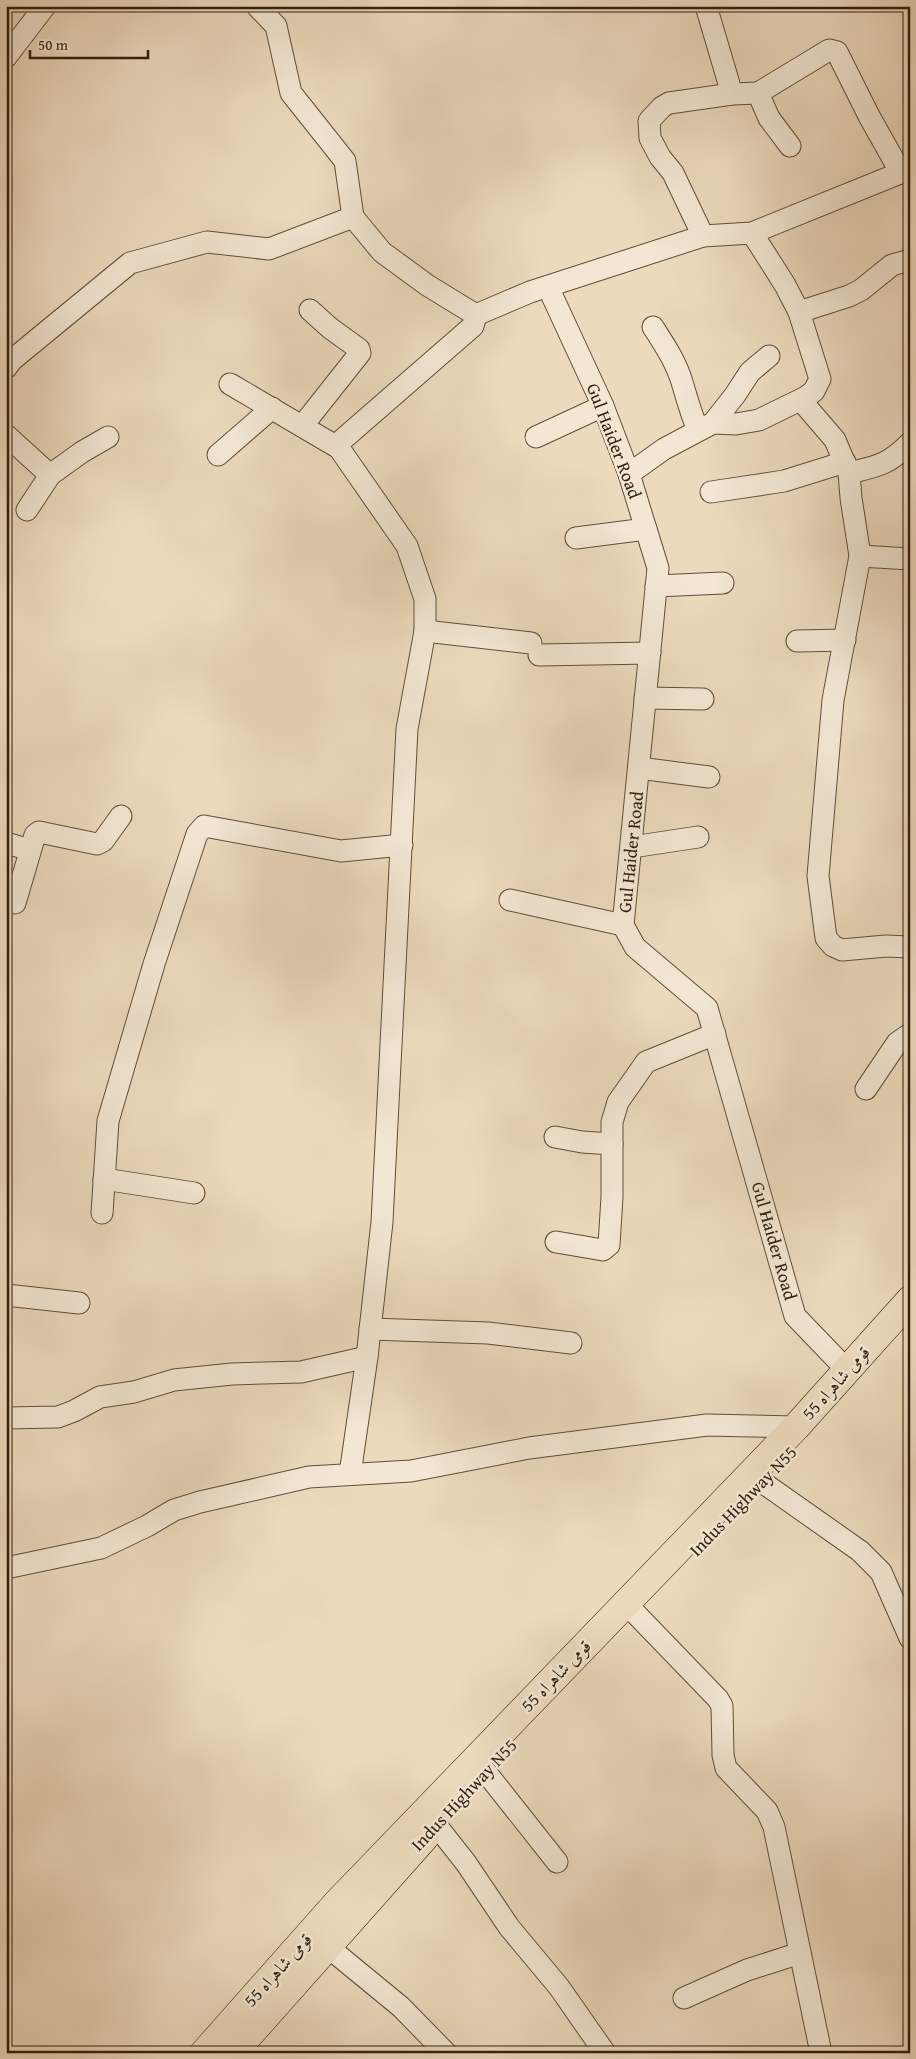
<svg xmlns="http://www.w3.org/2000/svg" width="916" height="2059" font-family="'Gentium Book Plus',Amiri,serif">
<rect width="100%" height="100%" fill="#ecdabd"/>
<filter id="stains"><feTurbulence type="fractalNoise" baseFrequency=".004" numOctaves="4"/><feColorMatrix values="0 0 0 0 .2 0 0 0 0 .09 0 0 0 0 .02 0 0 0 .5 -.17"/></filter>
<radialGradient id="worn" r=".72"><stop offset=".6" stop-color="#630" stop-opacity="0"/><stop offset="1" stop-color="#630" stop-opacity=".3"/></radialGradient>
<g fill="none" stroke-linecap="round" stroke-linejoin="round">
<defs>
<g id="minor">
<polyline points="257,6 276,26 291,93 345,161 353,217 382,252 427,285 476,315 530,292 703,236 752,233 910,169"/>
<polyline points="706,6 732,94"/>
<polyline points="6,57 45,6"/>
<polyline points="758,93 769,118 790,146"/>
<polyline points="752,233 785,285 799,312 820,379 814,391 806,397 805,405 835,440 849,473 851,498 860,556 833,700 818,876 826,938 833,946 842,950 886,946 910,947"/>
<polyline points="703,236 673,173 660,157 650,138 649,121 662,107 669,103 732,94 758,93 829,50 837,52 869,116 901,173"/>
<polyline points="548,287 603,406 629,474 658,568 623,925 635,947 707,1008 795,1316 847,1370"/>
<polyline points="799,312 849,296 861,290 892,265 910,260"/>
<path d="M653,327C664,344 676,362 682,382C687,399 691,414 698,430"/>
<polyline points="6,368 12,360 130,263 207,242 269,249 353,217"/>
<polyline points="230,384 339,448"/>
<polyline points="713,423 736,424 759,420 806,397"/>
<polyline points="303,425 360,353 359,349 330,328 310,310"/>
<polyline points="6,435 50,475"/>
<polyline points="536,437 603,406"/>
<polyline points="218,455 272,408"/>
<path d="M849,473C878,466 888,465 910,443"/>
<polyline points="629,474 664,449 713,423 735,395 750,372 769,356"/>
<polyline points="711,492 784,481 845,462"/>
<polyline points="27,510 50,475 82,452 108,437"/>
<polyline points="576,538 646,529"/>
<polyline points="860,556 910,559"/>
<polyline points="656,586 723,583"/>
<polyline points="425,631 531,643"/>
<polyline points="797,641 845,640"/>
<polyline points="539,655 650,653"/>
<polyline points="645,698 703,699"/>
<polyline points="639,768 709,777"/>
<polyline points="6,843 30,850"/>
<polyline points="632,847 698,837"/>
<polyline points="510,900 623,925"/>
<polyline points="15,903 35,835 39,832 97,844 103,841 121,816"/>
<polyline points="866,1089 897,1043 910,1034"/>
<polyline points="555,1137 582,1142 612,1144"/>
<polyline points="104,1179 194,1193"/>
<polyline points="102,1213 108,1121 154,964 197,834 204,826 341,851 402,845"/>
<polyline points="556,1242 603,1250 609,1245 612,1197 612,1122 618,1102 646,1062 715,1034"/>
<polyline points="6,1295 79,1303"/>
<polyline points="370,1329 488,1333 571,1343"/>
<polyline points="6,1418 58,1417 74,1411 100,1397 134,1392 174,1380 232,1374 301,1372 367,1357"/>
<polyline points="350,1474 367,1357 382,1222 407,729 425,631 425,599 407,546 339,448 342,440 473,326 476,315"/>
<polyline points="762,1482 860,1551 881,1572 910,1638"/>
<polyline points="6,1568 101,1548 147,1526 174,1510 200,1502 309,1477 411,1471 529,1448 707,1425 796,1427"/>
<polyline points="635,1613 718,1699 722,1706 723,1755 726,1768 767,1811 774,1827 821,2053"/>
<polyline points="485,1771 557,1862"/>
<polyline points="436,1825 466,1863 509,1927 559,1987 605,2053"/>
<polyline points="328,1947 401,2007 446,2053"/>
<polyline points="684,1998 747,1970 800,1953"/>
</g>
<g id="highway">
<polyline points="204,2053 336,1904 796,1427 910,1300"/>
<polyline points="233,2053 425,1837"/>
</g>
</defs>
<!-- minor casing -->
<use href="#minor" stroke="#604e38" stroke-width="23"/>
<!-- highway casing -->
<use href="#highway" stroke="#311f0c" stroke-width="29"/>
<!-- minor -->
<use href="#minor" stroke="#f3e7d4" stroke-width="21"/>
<!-- highway -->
<use href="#highway" stroke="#ecdabd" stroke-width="28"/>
</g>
<g text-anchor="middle" stroke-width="5" stroke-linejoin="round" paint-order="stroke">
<!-- street labels -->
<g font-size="18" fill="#311f0c" stroke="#f3e7d4">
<text transform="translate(614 441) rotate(69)" y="6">Gul Haider Road</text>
<text transform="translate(631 852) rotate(-84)" y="6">Gul Haider Road</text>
<text transform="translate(774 1241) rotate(74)" y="6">Gul Haider Road</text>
<text transform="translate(836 1383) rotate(-48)" y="6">قومی شاہراہ 55</text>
<text transform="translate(743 1501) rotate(-46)" y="6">Indus Highway N55</text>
<text transform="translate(556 1676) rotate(-46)" y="6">قومی شاہراہ 55</text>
<text transform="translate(464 1795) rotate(-47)" y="6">Indus Highway N55</text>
<text transform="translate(278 1970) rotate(-48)" y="6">قومی شاہراہ 55</text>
</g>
</g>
<!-- margin -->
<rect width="916" height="2059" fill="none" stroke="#ecdabd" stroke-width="25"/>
<rect x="8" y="8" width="901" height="2044" fill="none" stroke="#311f0c" stroke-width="2.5"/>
<rect x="12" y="12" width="891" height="2034" fill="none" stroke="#311f0c"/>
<!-- scale -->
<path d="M30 50v8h118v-8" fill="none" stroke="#311f0c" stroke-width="2.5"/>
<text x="38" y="50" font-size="15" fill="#311f0c" stroke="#f3e7d4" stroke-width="4" paint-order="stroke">50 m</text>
<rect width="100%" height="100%" filter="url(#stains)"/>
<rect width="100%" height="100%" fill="url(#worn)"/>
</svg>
